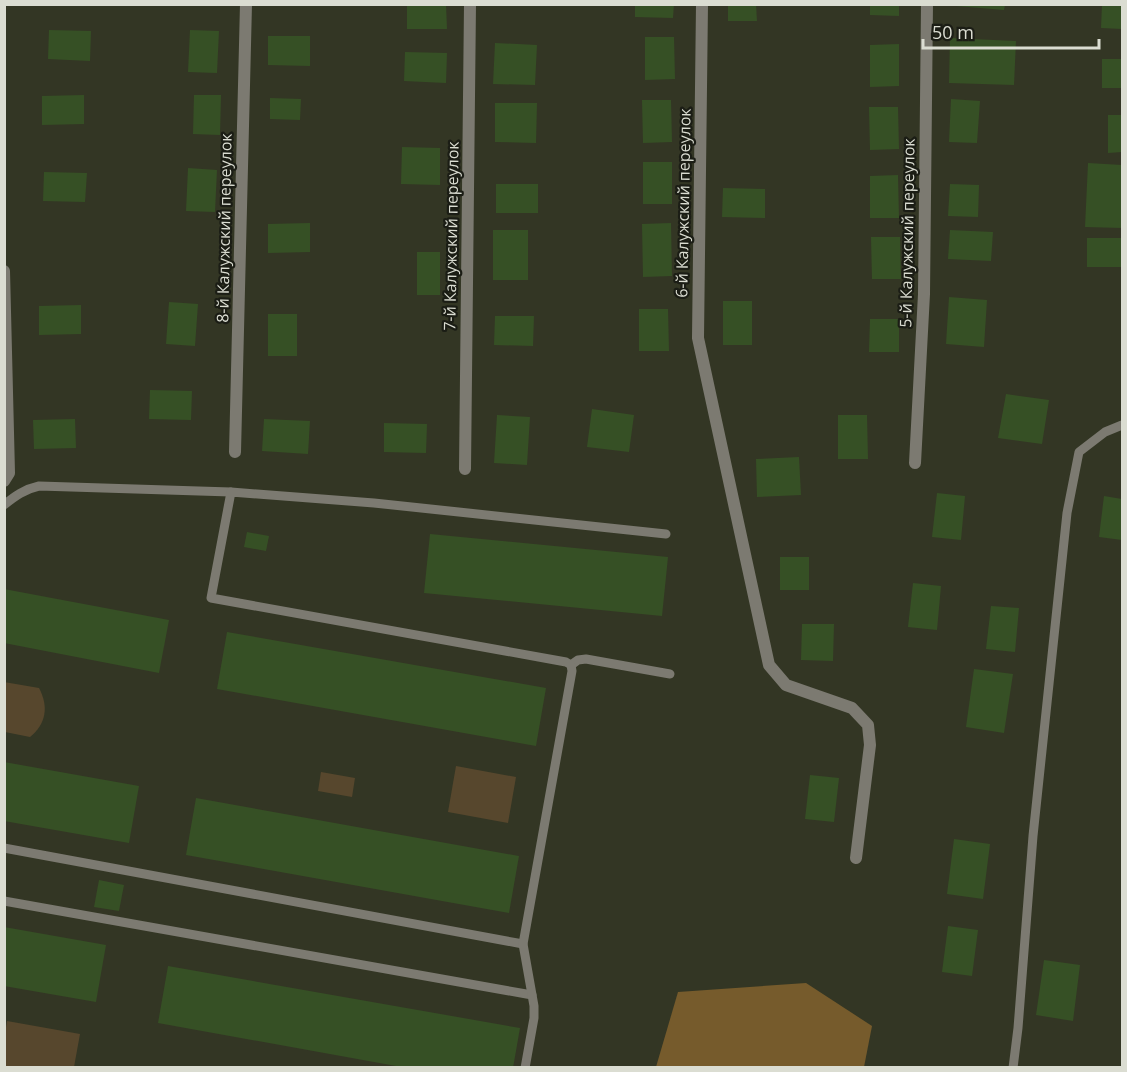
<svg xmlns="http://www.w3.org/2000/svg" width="1127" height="1072" font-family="'Open Sans',sans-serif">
<rect width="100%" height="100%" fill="#333624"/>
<!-- green -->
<g fill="#57472d">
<path d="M4,682L39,688C49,707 46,724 30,737L5,732Z"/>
<polygon points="456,766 516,777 508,823 448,812"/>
<polygon points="321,772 355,778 352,797 318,791"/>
<polygon points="7,1021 80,1034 74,1067 5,1067 5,1034"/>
</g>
<!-- forest -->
<polygon fill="#765b2c" points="806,983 872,1026 864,1067 656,1067 678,992"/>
<!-- building -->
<g fill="#365025">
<polygon points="407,4 446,4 447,29 407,29"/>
<polygon points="635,4 674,4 673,18 635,17"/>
<polygon points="728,4 756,4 757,21 728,21"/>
<polygon points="870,4 899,4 899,16 870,15"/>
<polygon points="1102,4 1122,4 1122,29 1101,28"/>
<polygon points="956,5 1005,5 1004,10 956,6"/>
<polygon points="49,30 91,31 90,61 48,59"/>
<polygon points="190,30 219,31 217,73 188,72"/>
<polygon points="268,36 310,36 310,66 268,65"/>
<polygon points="645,37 674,37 675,79 645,80"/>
<polygon points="950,38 1016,41 1014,85 949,83"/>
<polygon points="495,43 537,45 535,85 493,84"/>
<polygon points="899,44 899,86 870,87 870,45"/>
<polygon points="405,52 447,53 446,83 404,81"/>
<rect x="1102" y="59" width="20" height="29"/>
<polygon points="84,95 84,124 42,125 42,96"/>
<polygon points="194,95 221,95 220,135 193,134"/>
<polygon points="270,98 301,99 300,120 270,119"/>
<polygon points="951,99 980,101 977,143 949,142"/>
<polygon points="642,100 671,100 672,142 643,143"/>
<polygon points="495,103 537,103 536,143 495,142"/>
<polygon points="869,107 898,107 899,149 870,150"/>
<polygon points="1108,115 1122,115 1122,152 1108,153"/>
<polygon points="402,147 440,148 440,185 401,184"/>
<rect x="643" y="162" width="29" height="42"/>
<polygon points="1088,163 1122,165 1122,228 1085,227"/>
<polygon points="188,168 217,170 215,212 186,211"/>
<polygon points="44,172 87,173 85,202 43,201"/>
<polygon points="898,175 899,218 870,218 870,176"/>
<rect x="496" y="184" width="42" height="29"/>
<polygon points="950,184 979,185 978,217 948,216"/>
<polygon points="723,188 765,189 765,218 722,217"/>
<polygon points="310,223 310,252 268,253 268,224"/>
<polygon points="671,223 672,276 643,277 642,224"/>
<rect x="493" y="230" width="35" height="50"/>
<polygon points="950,230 993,232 991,261 948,259"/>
<polygon points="871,237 900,237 901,279 872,279"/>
<rect x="1087" y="238" width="35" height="29"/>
<rect x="417" y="252" width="23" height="43"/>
<polygon points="949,297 987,300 984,347 946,344"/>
<rect x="723" y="301" width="29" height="44"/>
<polygon points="169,302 198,304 195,346 166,344"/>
<polygon points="81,305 81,334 39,335 39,306"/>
<polygon points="639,309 668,309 669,351 639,351"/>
<rect x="268" y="314" width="29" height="42"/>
<polygon points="495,316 534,316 533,346 494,345"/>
<polygon points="870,319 899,319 899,352 869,352"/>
<polygon points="150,390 192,391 191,420 149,419"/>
<polygon points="1006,394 1049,400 1042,444 998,438"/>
<polygon points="592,409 634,415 629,452 587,447"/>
<polygon points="497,415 530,417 527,465 494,463"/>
<polygon points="838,415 867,415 868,459 838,459"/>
<polygon points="75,419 76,448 34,449 33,420"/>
<polygon points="264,419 310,421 308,454 262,451"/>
<polygon points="384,423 427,424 426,453 384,452"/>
<polygon points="799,457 801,495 757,497 756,459"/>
<polygon points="937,493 965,496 961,540 932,537"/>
<polygon points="1104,496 1122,499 1122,540 1099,537"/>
<polygon points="247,532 269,536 266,551 244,547"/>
<polygon points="430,534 668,557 662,616 424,593"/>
<rect x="780" y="557" width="29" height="33"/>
<polygon points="913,583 941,586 937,630 908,627"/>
<polygon points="4,589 169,620 159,673 4,643"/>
<polygon points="991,606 1019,608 1015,652 986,649"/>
<polygon points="802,624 834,624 833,661 801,660"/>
<polygon points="227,632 546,688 536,746 217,689"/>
<polygon points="974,669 1013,674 1004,733 966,727"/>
<polygon points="4,762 139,786 129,843 4,821"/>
<polygon points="810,775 839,778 834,822 805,819"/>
<polygon points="196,798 519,856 509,913 186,855"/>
<polygon points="954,839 990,844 983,899 947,894"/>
<polygon points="99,880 124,885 119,911 94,907"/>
<polygon points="948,926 978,930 972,976 942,972"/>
<polygon points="4,927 106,945 96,1002 4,986"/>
<polygon points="1044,960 1080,965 1073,1021 1036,1015"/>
<polygon points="168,966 520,1028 513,1068 407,1068 158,1023"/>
</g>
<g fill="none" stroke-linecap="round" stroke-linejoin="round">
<!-- lane -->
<g stroke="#7c7a71" stroke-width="9">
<path d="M4,505C15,496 25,489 39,486L231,492"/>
<polyline points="571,665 578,660 586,659 670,674"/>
<polyline points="4,848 523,944"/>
<polyline points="4,901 532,995"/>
<polyline points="525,1068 534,1018 534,1006 523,944 572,671 571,665 566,662 211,598 231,492 374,503 666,534"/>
<polyline points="1013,1068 1018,1028 1033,836 1067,513 1079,452 1105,432 1122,425"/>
</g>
<!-- street -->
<g stroke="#7c7a71" stroke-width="12">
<polyline points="702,4 698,338 769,665 786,685 852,708 868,725 870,745 856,858"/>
<polyline points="4,271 9,473 4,481"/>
<polyline points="235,452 246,4"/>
<polyline points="915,463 924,294 927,4"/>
<polyline points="465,469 470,4"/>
</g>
</g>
<g text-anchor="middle" stroke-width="4.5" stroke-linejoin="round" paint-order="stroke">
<!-- street labels -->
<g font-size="16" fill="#dbddd2" stroke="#1b1d15">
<text transform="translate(683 203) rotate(-89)" y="6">6-й Калужский переулок</text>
<text transform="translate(224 228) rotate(-89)" y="6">8-й Калужский переулок</text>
<text transform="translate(907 233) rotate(-89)" y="6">5-й Калужский переулок</text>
<text transform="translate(451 236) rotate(-89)" y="6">7-й Калужский переулок</text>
</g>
</g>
<!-- border -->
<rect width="1127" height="1072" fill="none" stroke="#dbddd2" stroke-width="12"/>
<!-- scale -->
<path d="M923 39v9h176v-9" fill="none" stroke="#dbddd2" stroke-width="3"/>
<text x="932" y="39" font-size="18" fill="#dbddd2" stroke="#1b1d15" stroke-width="4.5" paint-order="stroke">50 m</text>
</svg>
